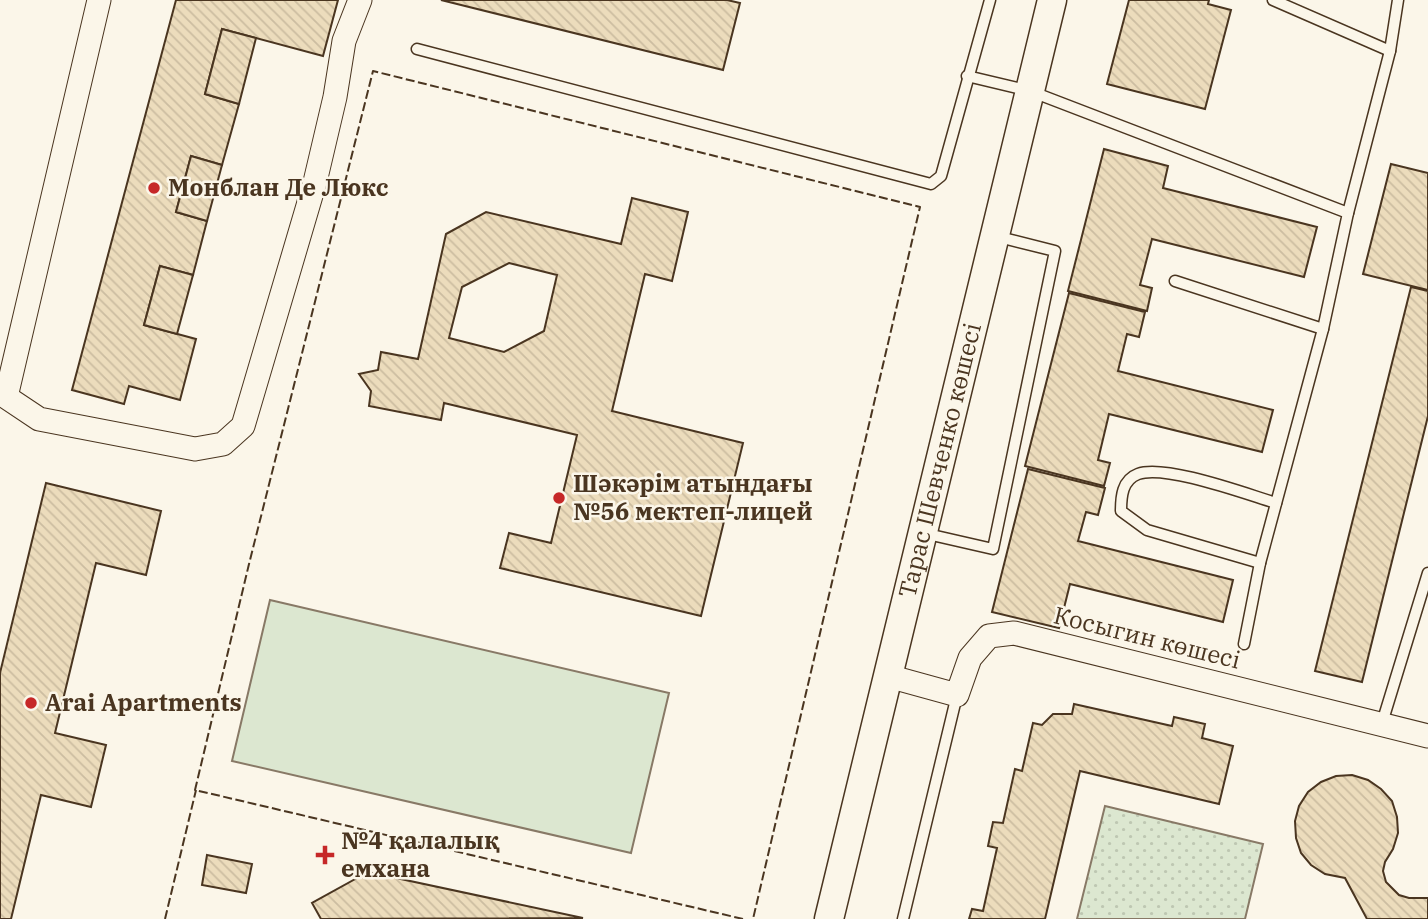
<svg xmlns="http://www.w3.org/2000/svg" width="1428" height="919" font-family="'IBM Plex Serif',serif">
<defs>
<pattern id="grass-dots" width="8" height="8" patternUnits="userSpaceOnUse" patternTransform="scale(1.75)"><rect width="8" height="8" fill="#dce7d0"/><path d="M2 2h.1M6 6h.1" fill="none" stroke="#bec7b2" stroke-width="1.8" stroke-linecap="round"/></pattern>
<pattern id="building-back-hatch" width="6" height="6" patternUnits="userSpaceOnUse" patternTransform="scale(1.75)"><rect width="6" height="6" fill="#ecdcbc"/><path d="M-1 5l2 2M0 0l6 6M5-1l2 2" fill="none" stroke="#ccbda1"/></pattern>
</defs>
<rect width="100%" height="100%" fill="#fbf6e9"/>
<!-- grass -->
<polygon fill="url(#grass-dots)" stroke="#887966" stroke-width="2" points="1105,806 1263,844 1245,919 1077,919"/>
<!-- garden -->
<polygon fill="#dce7d0" stroke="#887966" stroke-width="2" points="270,600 669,693 631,853 232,761"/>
<!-- building -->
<g fill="url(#building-back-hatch)" stroke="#4a3520" stroke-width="2" fill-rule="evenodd">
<polygon points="176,0 338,0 323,56 222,29 205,94 239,104 222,165 191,156 176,212 207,221 193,275 160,266 144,325 196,339 180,400 129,386 124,404 72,390"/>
<polygon points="441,0 727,0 740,3 723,70"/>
<polygon points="1129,0 1209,0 1208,4 1231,10 1205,109 1107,84"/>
<polygon points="222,29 256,38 239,104 205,94"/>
<polygon points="1104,149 1168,166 1163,188 1317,227 1304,277 1152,239 1140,285 1152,288 1147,311 1068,291"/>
<polygon points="191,156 222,165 207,221 176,212"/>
<polygon points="1391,164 1428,173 1428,290 1363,274"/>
<path d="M632,198L688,212L672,281L645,274L612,411L743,443L701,616L500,568L509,533L551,543L577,435L444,403L441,420L369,406L371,391L359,374L378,370L381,352L418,359L446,234L486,212L621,244ZM509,263L557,275L544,331L504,352L449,338L462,287Z"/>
<polygon points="160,266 193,275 177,334 144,325"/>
<polygon points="1411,287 1428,291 1428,416 1362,682 1315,671"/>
<polygon points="1069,293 1145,312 1139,337 1127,334 1118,371 1273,410 1262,452 1109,414 1098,460 1110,463 1104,486 1025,466"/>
<polygon points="1028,469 1105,488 1098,515 1086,512 1078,541 1233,580 1223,622 1070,584 1059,628 992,612"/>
<polygon points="46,483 161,511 146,575 96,563 55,733 106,745 91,807 41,795 11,919 0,919 0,673"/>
<polygon points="1074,704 1172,726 1174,717 1205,724 1202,738 1233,746 1219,804 1080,771 1045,919 969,919 972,909 983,911 997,848 988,846 993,822 1003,823 1015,769 1022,771 1033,723 1042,725 1053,714 1072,714"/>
<polygon points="1352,775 1368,780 1381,789 1392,801 1397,817 1398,833 1393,849 1385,862 1383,871 1386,882 1399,895 1409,898 1428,898 1428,919 1367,919 1345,878 1325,874 1311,865 1301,853 1296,838 1295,821 1299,806 1308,792 1321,782 1336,776"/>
<polygon points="207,855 252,864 246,893 202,885"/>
<polygon points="368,872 583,918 321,919 312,903"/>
</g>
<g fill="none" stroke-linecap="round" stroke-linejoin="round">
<defs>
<g id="service">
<polyline points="1273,0 1390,51"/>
<polyline points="417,49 931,184 941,176 990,0"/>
<polyline points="967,76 1030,91 1348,213 1323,329 1260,563 1244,644"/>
<polyline points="1348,213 1390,51 1398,0"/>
<polyline points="1175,281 1323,329"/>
<polyline points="923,533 993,549 1055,251 995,236"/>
<path d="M1260,563L1147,530L1121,511C1121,497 1122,480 1138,474C1165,464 1246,494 1276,503"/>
<polyline points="1382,723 1428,573"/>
<polyline points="903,919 957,695"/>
</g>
<g id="minor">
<polyline points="99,0 6,397 39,419 195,449 223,444 243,426 315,182 335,97 344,41 360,0"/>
<polyline points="888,676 957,695 970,658 989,636 1014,633 1428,736"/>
</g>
<g id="tertiary">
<path id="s1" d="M829,919L1052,0"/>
</g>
</defs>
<!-- service casing -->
<use href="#service" stroke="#4a3520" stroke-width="13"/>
<!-- minor casing -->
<use href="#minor" stroke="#4a3520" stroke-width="25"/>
<!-- tertiary casing -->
<use href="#tertiary" stroke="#4a3520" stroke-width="31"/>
<!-- service -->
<use href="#service" stroke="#fbf6e9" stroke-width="10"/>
<!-- minor -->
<use href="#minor" stroke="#fbf6e9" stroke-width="23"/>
<!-- tertiary -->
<use href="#tertiary" stroke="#fbf6e9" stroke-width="28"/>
<!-- fence -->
<g stroke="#4a3520" stroke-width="2" stroke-dasharray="9 3.5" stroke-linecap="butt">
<polyline points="165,919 196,790"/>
<polyline points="743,919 195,790 249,564 373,71 920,207 753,919"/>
</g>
</g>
<!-- markers -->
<g fill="#c62828" stroke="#fbf6e9" stroke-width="2.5">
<circle cx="154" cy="188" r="7"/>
<circle cx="559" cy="498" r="7"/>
<circle cx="31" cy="703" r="7"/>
<path d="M321.5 844.5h7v7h7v7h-7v7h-7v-7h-7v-7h7z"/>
</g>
<g text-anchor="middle" stroke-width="5" stroke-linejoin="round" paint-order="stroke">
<!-- poi labels -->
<g font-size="24" font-weight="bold" fill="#4a3520" stroke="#fbf6e9" text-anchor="start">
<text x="168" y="196">Монблан Де Люкс</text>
<text x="573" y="492">Шәкәрім атындағы<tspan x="573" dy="28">№56 мектеп-лицей</tspan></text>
<text x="45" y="711">Arai Apartments</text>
<text x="341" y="849">№4 қалалық<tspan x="341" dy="28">емхана</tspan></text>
</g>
<!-- street labels -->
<g font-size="24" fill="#4a3520" stroke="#fbf6e9">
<text dy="8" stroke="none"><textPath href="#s1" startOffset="472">Тарас Шевченко көшесі</textPath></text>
<text transform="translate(1147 638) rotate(14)" y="8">Косыгин көшесі</text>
</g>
</g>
</svg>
